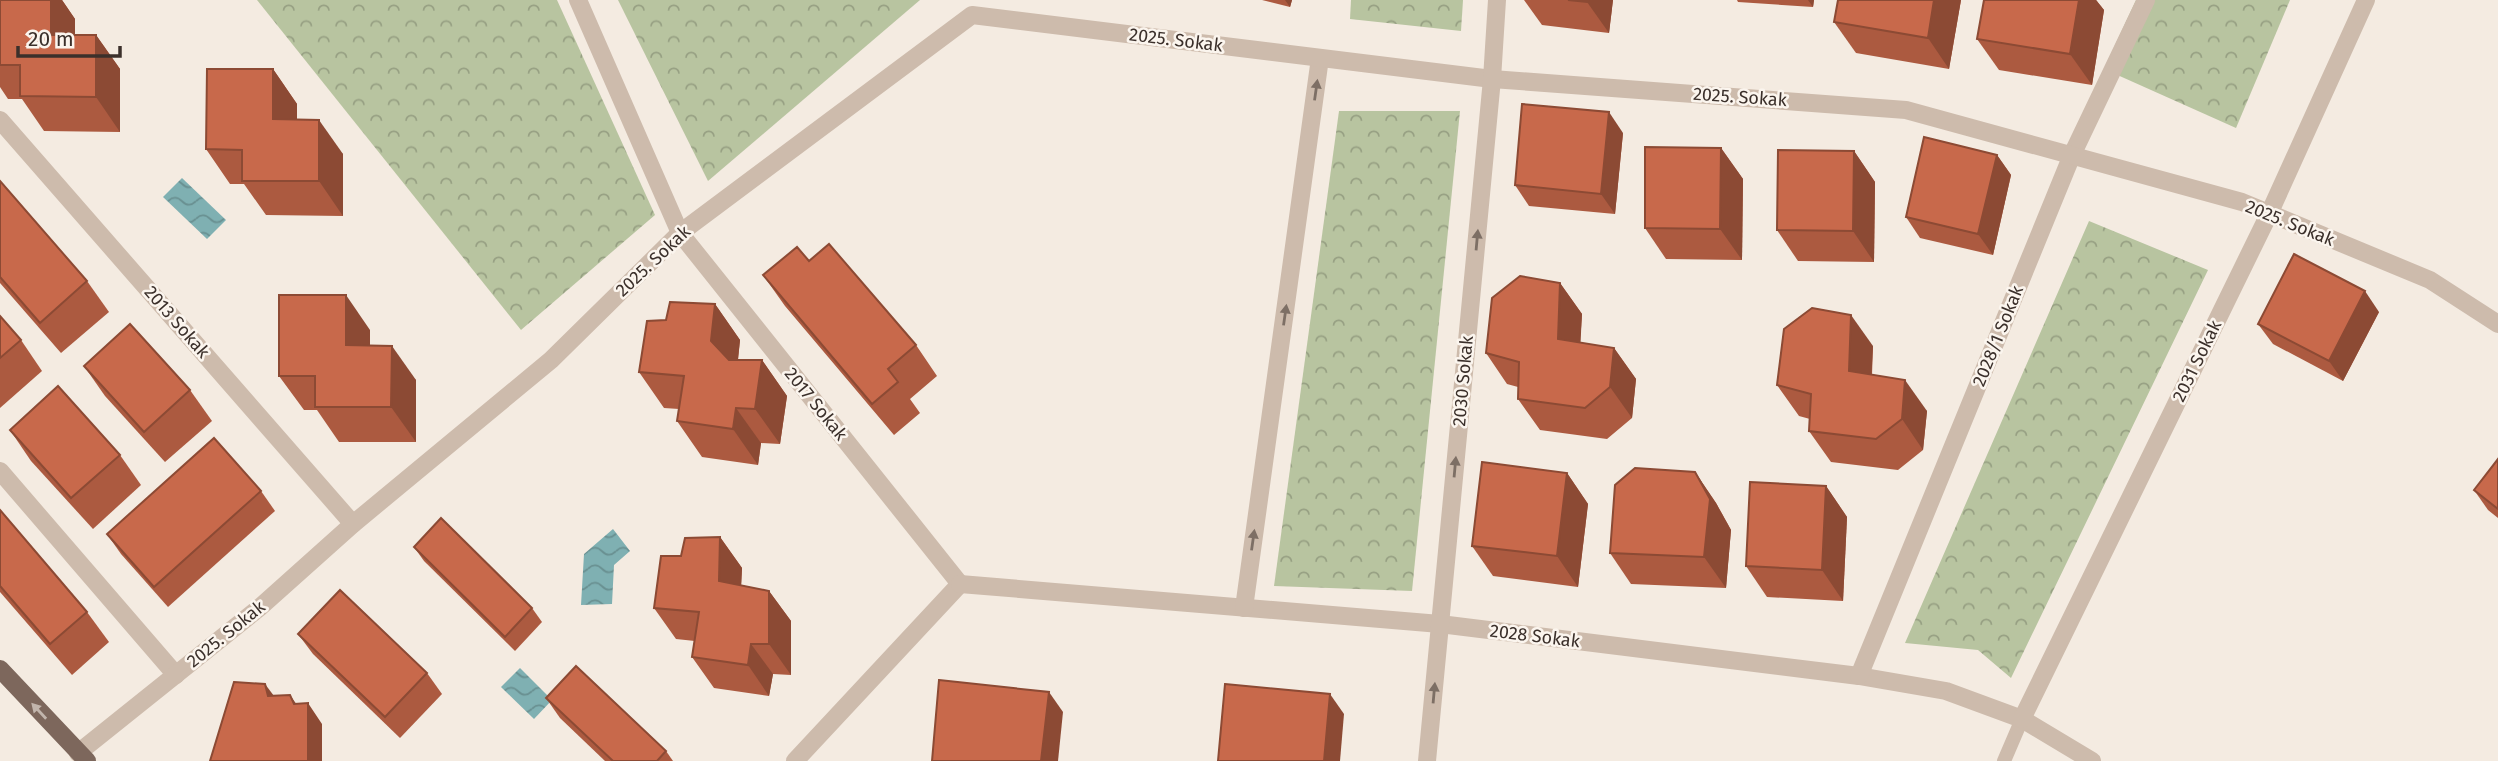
<svg xmlns="http://www.w3.org/2000/svg" width="2498" height="761" font-family="'Fira Sans',sans-serif">
<defs>
<pattern id="forest-crowns" width="20" height="18" patternUnits="userSpaceOnUse" patternTransform="scale(1.75)"><rect width="20" height="18" fill="#b8c4a0"/><path d="M2 6a3 3 0 1 1 6 0M12 15a3 3 0 1 1 6 0" fill="none" stroke="#97a083"/></pattern>
<pattern id="water-waves" width="16" height="10" patternUnits="userSpaceOnUse" patternTransform="scale(1.75)"><rect width="16" height="10" fill="#7fb0b2"/><path d="M0 5q4-4 8 0t8 0" fill="none" stroke="#699091"/></pattern>
</defs>
<rect width="100%" height="100%" fill="#f4ebe1"/>
<!-- forest -->
<g fill="url(#forest-crowns)">
<polygon points="257,0 557,0 655,215 521,330"/>
<polygon points="618,0 920,0 708,181"/>
<polygon points="1351,0 1463,0 1461,31 1350,19"/>
<polygon points="2136,0 2290,0 2236,128 2104,69"/>
<polygon points="1339,111 1460,111 1412,591 1274,586"/>
<polygon points="2089,221 2208,270 2011,678 1978,650 1905,643"/>
</g>
<!-- water -->
<g fill="url(#water-waves)">
<polygon points="182,178 226,220 207,239 163,197"/>
<polygon points="613,529 630,551 614,565 612,604 581,605 584,554"/>
<polygon points="520,668 552,700 534,719 501,687"/>
</g>
<g fill="none" stroke-linecap="round" stroke-linejoin="round">
<!-- service -->
<polyline stroke="#cdbbac" stroke-width="14" points="2004,761 2022,719"/>
<!-- minor -->
<g stroke="#cdbbac" stroke-width="18">
<polyline points="578,0 680,233 960,584 795,761"/>
<polyline points="0,120 353,524"/>
<polyline points="0,471 176,675"/>
<polyline points="960,584 1440,624 1859,676 1946,691 2022,719 2092,761"/>
<polyline points="1244,608 1320,58"/>
<polyline points="1859,676 2072,155 2146,0"/>
<polyline points="2022,719 2269,214 2366,0"/>
<polyline points="78,753 259,608 353,524 551,360 680,233 972,15 1492,79 1906,110 2242,202 2430,280 2498,324"/>
<polyline points="1427,761 1492,79 1497,0"/>
</g>
<!-- primary -->
<polyline stroke="#7d675c" stroke-width="18" points="0,669 87,761"/>
</g>
<!-- wall -->
<g fill="#ac5a40">
<polygon points="0,0 62,0 75,19 75,35 96,35 120,69 120,132 44,131 22,99 8,99 0,87"/>
<polygon points="1262,0 1292,0 1290,7"/>
<polygon points="1524,0 1613,0 1609,33 1542,25"/>
<polygon points="1737,0 1814,0 1813,7 1738,2"/>
<polygon points="1961,0 1949,69 1856,53 1834,22"/>
<polygon points="1984,0 2096,0 2104,10 2092,85 1999,70 1977,39"/>
<polygon points="273,69 297,104 297,119 343,154 343,216 266,215 244,184 230,184 206,149"/>
<polygon points="1623,133 1615,214 1529,206 1515,185"/>
<polygon points="1721,148 1743,179 1742,260 1666,259 1645,228"/>
<polygon points="1854,151 1875,182 1874,262 1798,261 1777,230"/>
<polygon points="1997,155 2011,175 1993,255 1920,238 1906,217"/>
<polygon points="0,181 87,281 109,312 61,353 0,283"/>
<polygon points="809,261 916,345 937,376 910,399 920,413 894,435 785,306 763,275"/>
<polygon points="1560,283 1582,314 1580,343 1614,348 1636,379 1632,418 1607,439 1540,430 1518,399 1518,387 1507,384 1486,353"/>
<polygon points="715,304 740,340 738,360 762,360 787,396 780,444 761,443 758,465 702,457 677,421 679,409 664,408 639,372 666,320"/>
<polygon points="2379,312 2343,381 2273,344 2258,324"/>
<polygon points="0,316 21,340 42,371 0,408"/>
<polygon points="370,330 370,346 416,380 416,442 339,442 317,410 304,410 279,376"/>
<polygon points="1873,346 1872,375 1927,411 1923,450 1898,470 1831,462 1809,431 1810,419 1799,416 1777,385"/>
<polygon points="84,366 190,390 212,421 165,462 105,396"/>
<polygon points="10,430 120,455 141,485 93,529 31,461"/>
<polygon points="2498,459 2498,518 2488,510 2474,490"/>
<polygon points="1695,472 1716,503 1731,530 1726,588 1631,584 1610,553"/>
<polygon points="1567,473 1588,504 1578,587 1493,576 1472,546"/>
<polygon points="1826,486 1847,517 1843,601 1767,597 1746,566"/>
<polygon points="261,491 275,511 168,607 121,554 107,534"/>
<polygon points="0,510 87,612 109,642 72,675 0,592"/>
<polygon points="720,537 742,568 741,585 769,591 791,621 791,675 773,674 769,696 714,688 692,657 695,641 676,639 654,608 681,556"/>
<polygon points="414,547 532,608 542,622 515,651 424,561"/>
<polygon points="298,634 427,673 442,694 400,738 313,654"/>
<polygon points="546,698 666,751 673,761 605,761 560,718"/>
</g>
<!-- shaded-wall -->
<g fill="#8c4a34">
<polygon points="51,0 62,0 75,19 75,69 51,35"/>
<polygon points="1285,0 1292,0 1290,7"/>
<polygon points="1588,0 1613,0 1609,33 1587,2"/>
<polygon points="1808,0 1814,0 1813,7"/>
<polygon points="1934,0 1961,0 1949,69 1928,38"/>
<polygon points="2079,0 2096,0 2104,10 2092,85 2070,54"/>
<polygon points="96,35 120,69 120,132 96,97"/>
<polygon points="273,69 297,104 297,154 273,119"/>
<polygon points="1609,112 1623,133 1615,214 1601,194"/>
<polygon points="319,120 343,154 343,216 319,181"/>
<polygon points="1721,148 1743,179 1742,260 1720,229"/>
<polygon points="1854,151 1875,182 1874,262 1853,231"/>
<polygon points="1997,155 2011,175 1993,255 1978,234"/>
<polygon points="1560,283 1582,314 1579,370 1558,339"/>
<polygon points="2365,291 2379,312 2343,381 2329,361"/>
<polygon points="346,295 370,330 370,380 346,345"/>
<polygon points="715,304 740,340 736,377 711,341"/>
<polygon points="1851,315 1873,346 1870,402 1849,371"/>
<polygon points="392,346 416,380 416,442 391,407"/>
<polygon points="1614,348 1636,379 1632,418 1610,387"/>
<polygon points="762,360 787,396 780,444 755,409"/>
<polygon points="1905,380 1927,411 1923,450 1902,419"/>
<polygon points="736,408 761,443 758,465 733,429"/>
<polygon points="1695,472 1716,503 1731,530 1726,588 1704,557"/>
<polygon points="1567,473 1588,504 1578,587 1557,556"/>
<polygon points="1826,486 1847,517 1843,601 1822,570"/>
<polygon points="720,537 742,568 740,612 719,581"/>
<polygon points="769,591 791,621 791,675 769,644"/>
<polygon points="751,644 773,674 769,696 748,665"/>
<polygon points="265,684 280,704 268,696"/>
<polygon points="1049,692 1063,712 1058,761 1041,761"/>
<polygon points="1330,694 1344,714 1340,761 1324,761"/>
<polygon points="290,695 304,715 308,703 322,724 322,761 308,761 294,704"/>
</g>
<!-- building -->
<g fill="#c8694b" stroke="#8c4a34" stroke-width="2">
<polygon points="0,0 51,0 51,35 96,35 96,97 20,96 20,65 0,65"/>
<polygon points="1568,0 1588,0 1587,2"/>
<polygon points="1838,0 1934,0 1928,38 1834,22"/>
<polygon points="1984,0 2079,0 2070,54 1977,39"/>
<polygon points="207,69 273,69 273,119 319,120 319,181 242,181 242,150 206,149"/>
<polygon points="1522,104 1609,112 1601,194 1515,185"/>
<polygon points="1924,137 1997,155 1978,234 1906,217"/>
<polygon points="1645,147 1721,148 1720,229 1645,228"/>
<polygon points="1778,150 1854,151 1853,231 1777,230"/>
<polygon points="0,181 87,281 40,323 0,277"/>
<polygon points="829,244 916,345 888,369 898,382 872,404 763,275 797,247 809,261"/>
<polygon points="2294,254 2365,291 2329,361 2258,324"/>
<polygon points="1520,276 1560,283 1558,339 1614,348 1610,387 1585,408 1518,399 1519,362 1486,353 1492,298"/>
<polygon points="279,295 346,295 346,345 392,346 391,407 315,407 315,376 279,376"/>
<polygon points="670,302 715,304 711,341 729,360 762,360 755,409 736,408 733,429 677,421 684,376 639,372 647,321 666,320"/>
<polygon points="1812,308 1851,315 1849,371 1905,380 1902,419 1876,439 1809,431 1811,394 1777,385 1784,329"/>
<polygon points="0,316 21,340 0,358"/>
<polygon points="130,324 190,390 144,432 84,366"/>
<polygon points="58,386 120,455 71,498 10,430"/>
<polygon points="214,438 261,491 154,587 107,534"/>
<polygon points="2498,459 2498,509 2474,490"/>
<polygon points="1482,462 1567,473 1557,556 1472,546"/>
<polygon points="1635,468 1695,472 1710,499 1704,557 1610,553 1615,485"/>
<polygon points="1750,482 1826,486 1822,570 1746,566"/>
<polygon points="0,510 87,612 50,644 0,586"/>
<polygon points="441,518 532,608 505,637 414,547"/>
<polygon points="720,537 719,581 769,591 769,644 751,644 748,665 692,657 699,612 654,608 661,556 681,556 685,538"/>
<polygon points="340,590 427,673 385,717 298,634"/>
<polygon points="576,666 666,751 657,761 613,761 546,698"/>
<polygon points="939,680 1049,692 1041,761 932,761"/>
<polygon points="234,682 265,684 268,696 290,695 294,704 308,703 308,761 210,761"/>
<polygon points="1225,684 1330,694 1324,761 1218,761"/>
</g>
<!-- one-way arrows -->
<defs><path id="oneway-solid" d="M-6-.8H1V-3.2L6.5 0L1 3.2V.8H-6Z" transform="scale(1.75)"/></defs>
<g fill="#7d6f65">
<use href="#oneway-solid" transform="translate(1316 90) rotate(-82)"/>
<use href="#oneway-solid" transform="translate(1477 240) rotate(-85)"/>
<use href="#oneway-solid" transform="translate(1285 315) rotate(-82)"/>
<use href="#oneway-solid" transform="translate(1455 467) rotate(-85)"/>
<use href="#oneway-solid" transform="translate(1253 540) rotate(-82)"/>
<use href="#oneway-solid" transform="translate(1434 693) rotate(-85)"/>
</g>
<use fill="#c2b5ac" href="#oneway-solid" transform="translate(39 711) rotate(-133)"/>
<g text-anchor="middle" stroke-width="5" stroke-linejoin="round" paint-order="stroke">
<!-- street labels -->
<g font-size="18" fill="#3b302b" stroke="#fbf5ee">
<text transform="translate(1176 40) rotate(7)" y="6">2025. Sokak</text>
<text transform="translate(1740 97) rotate(4)" y="6">2025. Sokak</text>
<text transform="translate(2290 223) rotate(22)" y="6">2025. Sokak</text>
<text transform="translate(653 261) rotate(-43)" y="6">2025. Sokak</text>
<text transform="translate(177 322) rotate(49)" y="6">2013 Sokak</text>
<text transform="translate(1998 336) rotate(-68)" y="6">2028/1 Sokak</text>
<text transform="translate(2197 361) rotate(-64)" y="6">2031 Sokak</text>
<text transform="translate(1463 381) rotate(-85)" y="6">2030 Sokak</text>
<text transform="translate(816 404) rotate(51)" y="6">2017 Sokak</text>
<text transform="translate(226 634) rotate(-39)" y="6">2025. Sokak</text>
<text transform="translate(1535 636) rotate(7)" y="6">2028 Sokak</text>
</g>
</g>
<!-- scale -->
<path d="M18 46v10h102v-10" fill="none" stroke="#3b302b" stroke-width="3.5"/>
<text x="28" y="46" font-size="21" fill="#3b302b" stroke="#fbf5ee" stroke-width="5" paint-order="stroke">20 m</text>
</svg>
